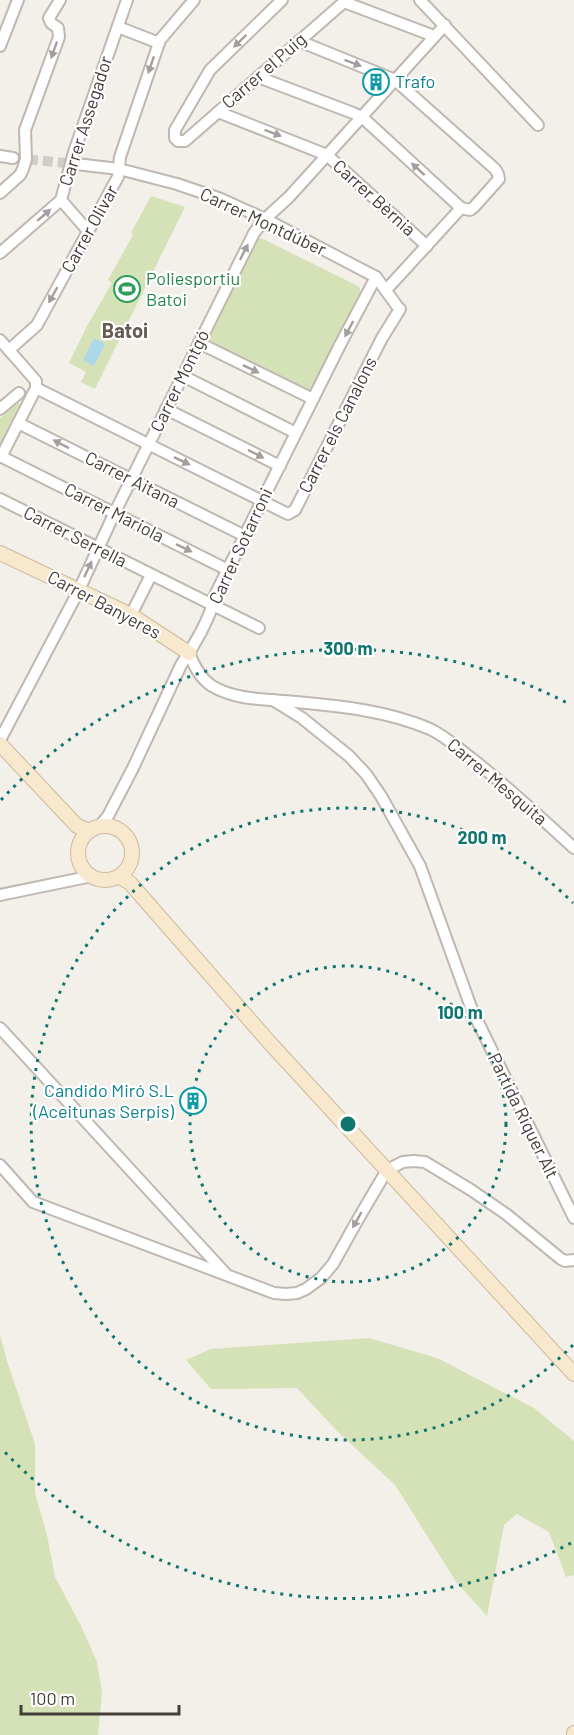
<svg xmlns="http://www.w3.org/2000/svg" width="574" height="1735" font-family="Barlow,sans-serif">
<rect width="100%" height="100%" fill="#f3efe9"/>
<!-- green -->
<g fill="#d5e2b7">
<polygon points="151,196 185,207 95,389 81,382 86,372 69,363 87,326 112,283 108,280 133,235 131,233"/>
<polygon points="261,238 358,286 360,288 360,294 312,391 308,391 208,342 207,339 256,240"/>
<polygon points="18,403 20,404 0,444 0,418"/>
<polygon points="0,1335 7,1361 35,1444 35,1493 47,1535 55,1577 81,1626 97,1662 102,1692 98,1735 0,1735"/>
<polygon points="369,1338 437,1358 534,1408 574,1441 574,1575 566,1577 549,1532 517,1514 504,1525 487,1616 457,1583 395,1485 337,1431 297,1388 211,1389 186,1360 211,1349"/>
</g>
<!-- water -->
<polygon fill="#add8e8" points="94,338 105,344 94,366 83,360"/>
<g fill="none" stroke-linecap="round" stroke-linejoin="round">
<!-- street-tunnel -->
<polyline stroke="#d0ccc6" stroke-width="10" stroke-dasharray="10 5" stroke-linecap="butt" points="13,158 76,164"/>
<defs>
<g id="street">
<polyline points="282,0 210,70 175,130 175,138 178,141 185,141 344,2 434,36"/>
<polyline points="420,0 538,125"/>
<polyline points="118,27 159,43"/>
<polyline points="299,41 395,80 495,169 498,174 499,179 474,207 470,210 461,208 386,290"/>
<polyline points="0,46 18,0"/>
<polyline points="258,77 353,113 362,117 461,208"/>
<polyline points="218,112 327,155 427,246"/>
<polyline points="0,156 13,158"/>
<polyline points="76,164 119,169 177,184 221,199 265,219 376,277 397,306"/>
<polyline points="0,193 20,175 23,169 26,159 25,130 59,37 58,28 51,23 49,18 60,0"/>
<polyline points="61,200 88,231"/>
<polyline points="0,253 61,200 74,152 127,0"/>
<polyline points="0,340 36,381 36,388"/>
<polyline points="199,343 313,399"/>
<polyline points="9,350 37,325 114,184 118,177 120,157 160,40 194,0"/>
<polyline points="183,376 296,433"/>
<polyline points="36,388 288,514 295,510 382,338 400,309"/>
<polyline points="0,409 19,393"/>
<polyline points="166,409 280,466"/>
<polyline points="18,423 245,536"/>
<polyline points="0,456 228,570"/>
<polyline points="1,457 36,388"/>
<polyline points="0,499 259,628"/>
<polyline points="131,615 151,575"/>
<path d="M189,653C194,666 200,678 212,686C237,701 269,699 296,702C341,706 388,711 430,729C445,736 458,748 471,758C507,786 540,817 574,848"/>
<polyline points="273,700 302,718 349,756 366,774 381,796 420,866 472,1010 574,1218"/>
<polyline points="0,740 79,590 114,514 254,233 265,219 289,197 445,25"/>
<path d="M99,827L108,816L133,768L181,665C192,649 212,616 214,597L341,343L376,277"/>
<polyline points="0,895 92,876"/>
<polyline points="0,1028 225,1273"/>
<polyline points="0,1165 33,1202 274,1293 286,1294 297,1293 306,1289 321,1278 333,1264 357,1221 387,1170 403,1162 413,1161 425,1162 471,1190 506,1214 561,1259 565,1261 574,1260"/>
</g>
<g id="secondary">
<polyline points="0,553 131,615 189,653"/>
<polyline points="0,744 77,826 90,831"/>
<circle cx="105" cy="853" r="27"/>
<polyline points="119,876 130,883 269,1042 574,1374"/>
<polyline points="574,1735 574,1733"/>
</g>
</defs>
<!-- street casing -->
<use href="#street" stroke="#c0b8b0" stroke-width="14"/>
<!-- secondary casing -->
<use href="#secondary" stroke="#cdba9e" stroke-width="16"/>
<!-- street -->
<use href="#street" stroke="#fff" stroke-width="10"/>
<!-- secondary -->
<use href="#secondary" stroke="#f8e8ce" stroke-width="14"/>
</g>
<!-- one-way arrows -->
<defs><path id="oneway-solid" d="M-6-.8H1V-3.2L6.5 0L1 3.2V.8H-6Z" transform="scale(1.5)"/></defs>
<g fill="#a29f9c">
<use href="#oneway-solid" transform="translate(240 41) rotate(136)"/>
<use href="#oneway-solid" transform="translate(54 50) rotate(110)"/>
<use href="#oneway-solid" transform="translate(353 63) rotate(21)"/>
<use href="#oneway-solid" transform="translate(151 65) rotate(109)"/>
<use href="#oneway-solid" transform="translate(273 133) rotate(21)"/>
<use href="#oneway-solid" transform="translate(418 169) rotate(-138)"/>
<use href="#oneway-solid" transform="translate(44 215) rotate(-41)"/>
<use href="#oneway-solid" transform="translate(244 252) rotate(-63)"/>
<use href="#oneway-solid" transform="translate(53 295) rotate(119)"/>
<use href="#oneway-solid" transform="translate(349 329) rotate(118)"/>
<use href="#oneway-solid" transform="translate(251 369) rotate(26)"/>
<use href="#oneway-solid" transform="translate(61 444) rotate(-153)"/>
<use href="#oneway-solid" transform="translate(256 454) rotate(27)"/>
<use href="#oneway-solid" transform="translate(182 461) rotate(26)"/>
<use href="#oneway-solid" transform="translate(184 548) rotate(26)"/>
<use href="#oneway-solid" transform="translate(88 569) rotate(-65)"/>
<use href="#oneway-solid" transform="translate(357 1220) rotate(120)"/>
</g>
<!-- distance rings -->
<g fill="none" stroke="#0f766e" stroke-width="3" stroke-dasharray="3 6">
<circle cx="348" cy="1124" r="158"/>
<path d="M573 1345A316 316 0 1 1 573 903"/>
<path d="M571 1543A475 475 0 0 1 1 1448M1 800A475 475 0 0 1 571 705"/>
</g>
<!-- icons -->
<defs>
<symbol id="building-ring" viewBox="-11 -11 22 22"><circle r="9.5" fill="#fff" stroke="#0f9aa8" stroke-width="1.5"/><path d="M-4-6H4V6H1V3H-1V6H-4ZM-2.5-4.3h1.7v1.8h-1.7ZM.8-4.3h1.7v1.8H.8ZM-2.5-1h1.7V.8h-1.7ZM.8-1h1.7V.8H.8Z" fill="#0f9aa8"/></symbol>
<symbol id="stadium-ring" viewBox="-11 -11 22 22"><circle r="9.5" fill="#fff" stroke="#2e9e5b" stroke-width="1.5"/><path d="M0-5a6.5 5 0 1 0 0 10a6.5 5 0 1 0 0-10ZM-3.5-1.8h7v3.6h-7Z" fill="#2e9e5b"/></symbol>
</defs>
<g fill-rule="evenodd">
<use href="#building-ring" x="361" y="67" width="30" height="30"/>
<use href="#stadium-ring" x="112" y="274" width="30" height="30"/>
<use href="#building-ring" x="178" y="1086" width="30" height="30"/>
</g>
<g text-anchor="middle" stroke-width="4.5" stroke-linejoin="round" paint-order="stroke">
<!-- street labels -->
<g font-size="18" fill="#453f38" stroke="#fff">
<text transform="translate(264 71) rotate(-41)" y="6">Carrer el Puig</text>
<text transform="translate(86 121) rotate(-72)" y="6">Carrer Assegador</text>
<text transform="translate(374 198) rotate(42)" y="6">Carrer Bèrnia</text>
<text transform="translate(263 222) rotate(25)" y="6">Carrer Montdúber</text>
<text transform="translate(90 229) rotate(-61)" y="6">Carrer Olivar</text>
<text transform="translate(180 381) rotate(-64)" y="6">Carrer Montgó</text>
<text transform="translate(338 425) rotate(-63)" y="6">Carrer els Canalons</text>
<text transform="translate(132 480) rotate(27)" y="6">Carrer Aitana</text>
<text transform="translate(114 513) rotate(27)" y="6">Carrer Mariola</text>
<text transform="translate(75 537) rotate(27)" y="6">Carrer Serrella</text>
<text transform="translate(241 546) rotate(-65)" y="6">Carrer Sotarroni</text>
<text transform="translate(104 605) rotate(28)" y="6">Carrer Banyeres</text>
<text transform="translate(497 782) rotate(40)" y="6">Carrer Mesquita</text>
<text transform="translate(523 1116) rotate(64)" y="6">Partida Riquer Alt</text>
</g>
<!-- culture labels -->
<g font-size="18" fill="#0d838f" stroke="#fff" text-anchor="start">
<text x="395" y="88">Trafo</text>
<text x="174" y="1097" text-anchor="end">Candido Miró S.L<tspan x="174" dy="21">(Aceitunas Serpis)</tspan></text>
</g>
<!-- leisure labels -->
<g font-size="18" fill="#27864d" stroke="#fff" text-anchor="start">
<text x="146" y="285">Poliesportiu<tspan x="146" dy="21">Batoi</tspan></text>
</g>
<!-- neighbourhood labels -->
<g font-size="20" font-weight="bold" fill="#675b51" stroke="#fff">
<text x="125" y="338">Batoi</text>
</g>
</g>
<circle cx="348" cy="1124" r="9" fill="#0f766e" stroke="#fff" stroke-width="3"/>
<g font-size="18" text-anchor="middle" font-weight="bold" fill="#0f766e" stroke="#fff" stroke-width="4.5" stroke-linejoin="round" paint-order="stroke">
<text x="348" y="655">300 m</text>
<text x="482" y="844">200 m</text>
<text x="460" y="1019">100 m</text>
</g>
<!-- scale -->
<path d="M21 1705v9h158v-9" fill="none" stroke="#453f38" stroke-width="3"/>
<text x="30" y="1705" font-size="18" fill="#453f38" stroke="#ffffff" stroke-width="4.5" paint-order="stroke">100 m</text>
</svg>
